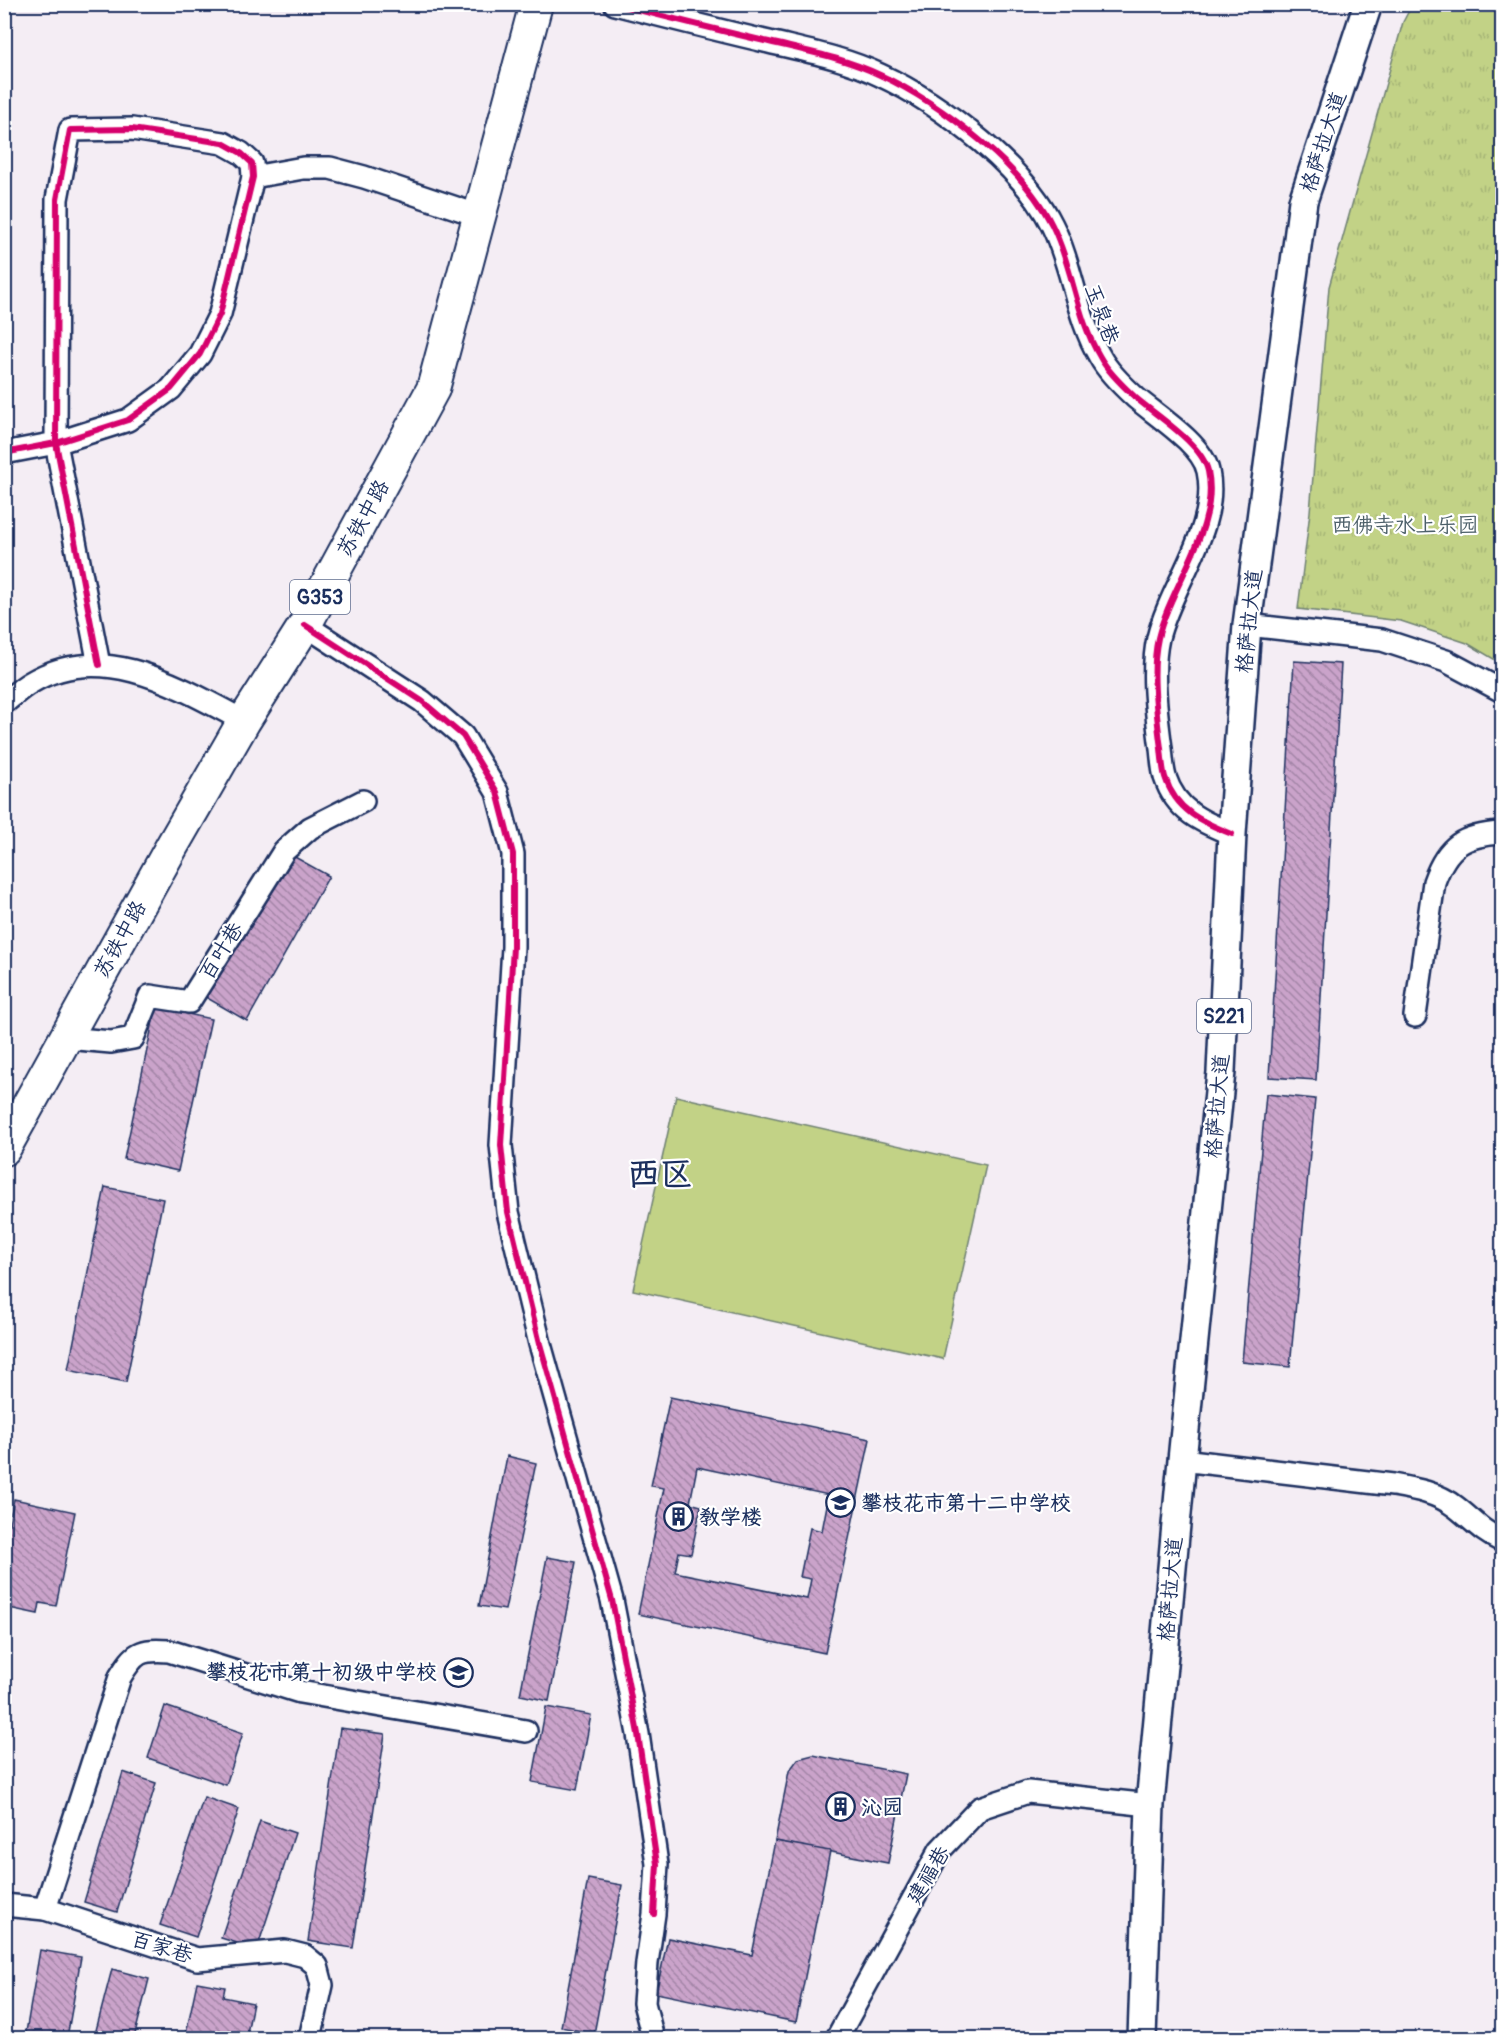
<svg xmlns="http://www.w3.org/2000/svg" width="1507" height="2043" font-family="Pangolin,'LXGW WenKai TC',sans-serif">
<defs>
<pattern id="grass-tufts" width="24" height="20" patternUnits="userSpaceOnUse" patternTransform="scale(1.5)"><rect width="24" height="20" fill="#c2d286"/><path d="M3 7l-1-3M5 7V3M7 7l1-3M15 17l-1-3M17 17v-4M19 17l1-3" fill="none" stroke="#a6b576"/></pattern>
<pattern id="building-back-hatch" width="6" height="6" patternUnits="userSpaceOnUse" patternTransform="scale(1.5)"><rect width="6" height="6" fill="#caa3ca"/><path d="M-1 5l2 2M0 0l6 6M5-1l2 2" fill="none" stroke="#a385a7"/></pattern>
</defs>
<rect width="100%" height="100%" fill="#f4edf4"/>
<filter id="ink" filterUnits="userSpaceOnUse"><feTurbulence type="fractalNoise" baseFrequency=".0167" numOctaves="2"/><feDisplacementMap in="SourceGraphic" scale="12" xChannelSelector="R" yChannelSelector="G"/><feConvolveMatrix kernelMatrix="1 2 1 2 8 2 1 2 1" color-interpolation-filters="sRGB"/></filter>
<g filter="url(#ink)">
<!-- grass -->
<polygon fill="url(#grass-tufts)" stroke="#6e8072" stroke-width="1.5" points="1412,5 1502,5 1502,664 1467,643 1401,621 1298,609 1310,512 1329,287 1403,22"/>
<!-- garden -->
<polygon fill="#c2d286" stroke="#6e8072" stroke-width="1.5" points="676,1096 986,1165 943,1359 633,1290"/>
<!-- building -->
<g fill="url(#building-back-hatch)" stroke="#1b2f5e" stroke-width="1.5" fill-rule="evenodd">
<polygon points="1294,661 1341,664 1316,1080 1269,1077"/>
<polygon points="284,851 329,876 247,1021 202,995"/>
<polygon points="156,1007 211,1019 178,1171 124,1159"/>
<polygon points="1266,1094 1315,1099 1290,1367 1242,1362"/>
<polygon points="105,1187 163,1199 126,1382 68,1370"/>
<path d="M670,1397L870,1439L825,1653L638,1614L664,1488L651,1486ZM697,1467L829,1495L822,1531L810,1528L800,1577L811,1579L807,1599L675,1572L679,1552L691,1554L701,1506L690,1503Z"/>
<polygon points="507,1456 536,1463 505,1610 479,1606"/>
<polygon points="14,1499 75,1512 56,1606 40,1603 38,1614 4,1607 4,1548"/>
<polygon points="547,1557 576,1562 549,1701 520,1695"/>
<polygon points="165,1706 243,1733 226,1785 148,1758"/>
<polygon points="546,1707 591,1715 577,1790 532,1782"/>
<polygon points="340,1728 385,1734 353,1948 308,1941"/>
<polygon points="813,1755 906,1774 888,1863 775,1841 789,1771 798,1759"/>
<polygon points="123,1772 156,1783 117,1912 84,1902"/>
<polygon points="204,1797 239,1809 196,1937 160,1925"/>
<polygon points="260,1821 295,1833 257,1949 221,1938"/>
<polygon points="775,1841 830,1851 796,2022 656,1993 668,1938 752,1955"/>
<polygon points="588,1879 622,1885 594,2034 561,2027"/>
<polygon points="40,1950 81,1957 67,2038 25,2038"/>
<polygon points="112,1969 149,1979 134,2038 94,2038"/>
<polygon points="197,1982 225,1987 223,1997 253,2003 246,2038 215,2032 213,2038 185,2038"/>
</g>
<g fill="none" stroke-linecap="round" stroke-linejoin="round">
<defs>
<g id="minor">
<path d="M615,4C666,17 717,30 769,42C806,51 845,58 880,75C917,92 951,116 982,142C1009,165 1036,193 1052,225C1073,267 1076,317 1100,357C1108,372 1124,387 1136,398C1157,416 1202,444 1208,471C1220,527 1171,584 1158,638C1151,670 1156,709 1160,741C1162,753 1162,767 1165,777C1176,811 1202,822 1232,834"/>
<polyline points="253,177 303,168 330,168 364,177 480,216"/>
<polyline points="4,453 56,443 128,420 171,389 200,354 220,314 253,177 252,163 241,153 223,143 132,129 70,130 57,199 56,443 99,665"/>
<polyline points="305,625 422,701 463,736 497,792 513,854 513,947 501,1145 508,1212 540,1344 612,1600 638,1734 657,1864 654,1914 647,1963 644,2003 653,2038"/>
<polyline points="1247,625 1382,640 1446,661 1502,691"/>
<path d="M4,703C13,696 21,688 30,683C101,639 180,687 244,721"/>
<path d="M1415,1016L1434,882C1447,845 1464,835 1502,833"/>
<polyline points="66,1038 111,1042 133,1038 150,996 189,1002 284,851 310,828 363,801"/>
<path d="M1182,1460L1393,1485C1416,1489 1438,1493 1456,1507C1474,1521 1481,1531 1502,1541"/>
<polyline points="4,1905 45,1909 197,1959 285,1951 305,1956 317,1966 322,1985 310,2038"/>
<path d="M45,1909L120,1677C135,1652 140,1649 169,1651L300,1692L526,1731"/>
<polyline points="837,2038 940,1850 980,1808 1028,1792 1150,1805"/>
</g>
<polyline id="major" points="1142,2038 1150,1805 1182,1460 1221,1072 1232,834 1247,625 1303,201 1368,4"/>
<polyline id="highway" points="4,1149 172,846 244,721 305,625 433,389 536,4"/>
</defs>
<!-- minor casing -->
<use href="#minor" stroke="#1b2f5e" stroke-width="26"/>
<!-- major casing -->
<use href="#major" stroke="#1b2f5e" stroke-width="32"/>
<!-- highway casing -->
<use href="#highway" stroke="#1b2f5e" stroke-width="36"/>
<!-- minor -->
<use href="#minor" stroke="#fff" stroke-width="21"/>
<!-- major -->
<use href="#major" stroke="#fff" stroke-width="27"/>
<!-- highway -->
<use href="#highway" stroke="#fff" stroke-width="32"/>
<defs>
<g id="cycleway">
<path d="M615,4C666,17 717,30 769,42C806,51 845,58 880,75C917,92 951,116 982,142C1009,165 1036,193 1052,225C1073,267 1076,317 1100,357C1108,372 1124,387 1136,398C1157,416 1202,444 1208,471C1220,527 1171,584 1158,638C1151,670 1156,709 1160,741C1162,753 1162,767 1165,777C1176,811 1202,822 1232,834"/>
<polyline points="4,453 56,443 128,420 171,389 200,354 220,314 253,177 252,163 241,153 223,143 132,129 70,130 57,199 56,443 99,665"/>
<polyline points="305,625 422,701 463,736 497,792 513,854 513,947 501,1145 508,1212 540,1344 612,1600 638,1734 657,1864 654,1914"/>
</g>
</defs>
<!-- cycleway casing -->
<use href="#cycleway" stroke="#fff" stroke-width="10"/>
<!-- cycleway -->
<use href="#cycleway" stroke="#d6006c" stroke-width="6"/>
</g>
</g>
<!-- icons -->
<defs>
<symbol id="school-ring" viewBox="-11 -11 22 22"><circle r="9.5" fill="#fff" stroke="#1b2f5e" stroke-width="1.5"/><path d="M0-5L7-2L0 1L-7-2ZM-4 1L0 2.5L4 1V4Q0 6-4 4Z" fill="#1b2f5e"/></symbol>
<symbol id="building-ring" viewBox="-11 -11 22 22"><circle r="9.5" fill="#fff" stroke="#1b2f5e" stroke-width="1.5"/><path d="M-4-6H4V6H1V3H-1V6H-4ZM-2.5-4.3h1.7v1.8h-1.7ZM.8-4.3h1.7v1.8H.8ZM-2.5-1h1.7V.8h-1.7ZM.8-1h1.7V.8H.8Z" fill="#1b2f5e"/></symbol>
</defs>
<g fill-rule="evenodd">
<use href="#school-ring" x="824" y="1486" width="33" height="33"/>
<use href="#building-ring" x="662" y="1500" width="33" height="33"/>
<use href="#school-ring" x="442" y="1656" width="33" height="33"/>
<use href="#building-ring" x="824" y="1790" width="33" height="33"/>
</g>
<g text-anchor="middle" stroke-width="4.5" stroke-linejoin="round" paint-order="stroke">
<!-- shield labels -->
<g fill="#fff" stroke="#5f6d8e" stroke-width="1.5">
<rect x="290" y="580" width="60" height="34" rx="4.5"/>
<rect x="1197" y="999" width="54" height="34" rx="4.5"/>
</g>
<g font-size="20" font-weight="bold" fill="#1b2f5e">
<text x="320" y="604">G353</text>
<text x="1224" y="1023">S221</text>
</g>
<!-- street labels -->
<g font-size="21" fill="#1b2f5e" stroke="#fff">
<text transform="translate(1323 142) rotate(-72)" y="7">格萨拉大道</text>
<text transform="translate(1102 314) rotate(70)" y="7">玉泉巷</text>
<text transform="translate(363 518) rotate(-61)" y="7">苏铁中路</text>
<text transform="translate(1249 621) rotate(-84)" y="7">格萨拉大道</text>
<text transform="translate(120 939) rotate(-61)" y="7">苏铁中路</text>
<text transform="translate(221 951) rotate(-58)" y="7">百叶巷</text>
<text transform="translate(1217 1106) rotate(-85)" y="7">格萨拉大道</text>
<text transform="translate(1170 1589) rotate(-85)" y="7">格萨拉大道</text>
<text transform="translate(928 1875) rotate(-59)" y="7">建福巷</text>
<text transform="translate(162 1947) rotate(17)" y="7">百家巷</text>
</g>
<!-- park labels -->
<g font-size="21" fill="#4d606a" stroke="#fff">
<text x="1405" y="532">西佛寺水上乐园</text>
</g>
<!-- poi labels -->
<g font-size="21" font-weight="bold" fill="#1b2f5e" stroke="#fff" text-anchor="start">
<text x="861" y="1510">攀枝花市第十二中学校</text>
<text x="699" y="1524">教学楼</text>
<text x="437" y="1679" text-anchor="end">攀枝花市第十初级中学校</text>
<text x="861" y="1814">沁园</text>
</g>
<!-- town labels -->
<g font-size="33" font-weight="bold" fill="#1b2f5e" stroke="#fff">
<text x="660" y="1185">西区</text>
</g>
</g>
<!-- margin -->
<rect width="1507" height="2043" fill="none" stroke="#fff" stroke-width="24"/>
<rect x="12" y="12" width="1483" height="2019" fill="none" stroke="#1b2f5e" stroke-width="2" filter="url(#ink)"/>
</svg>
